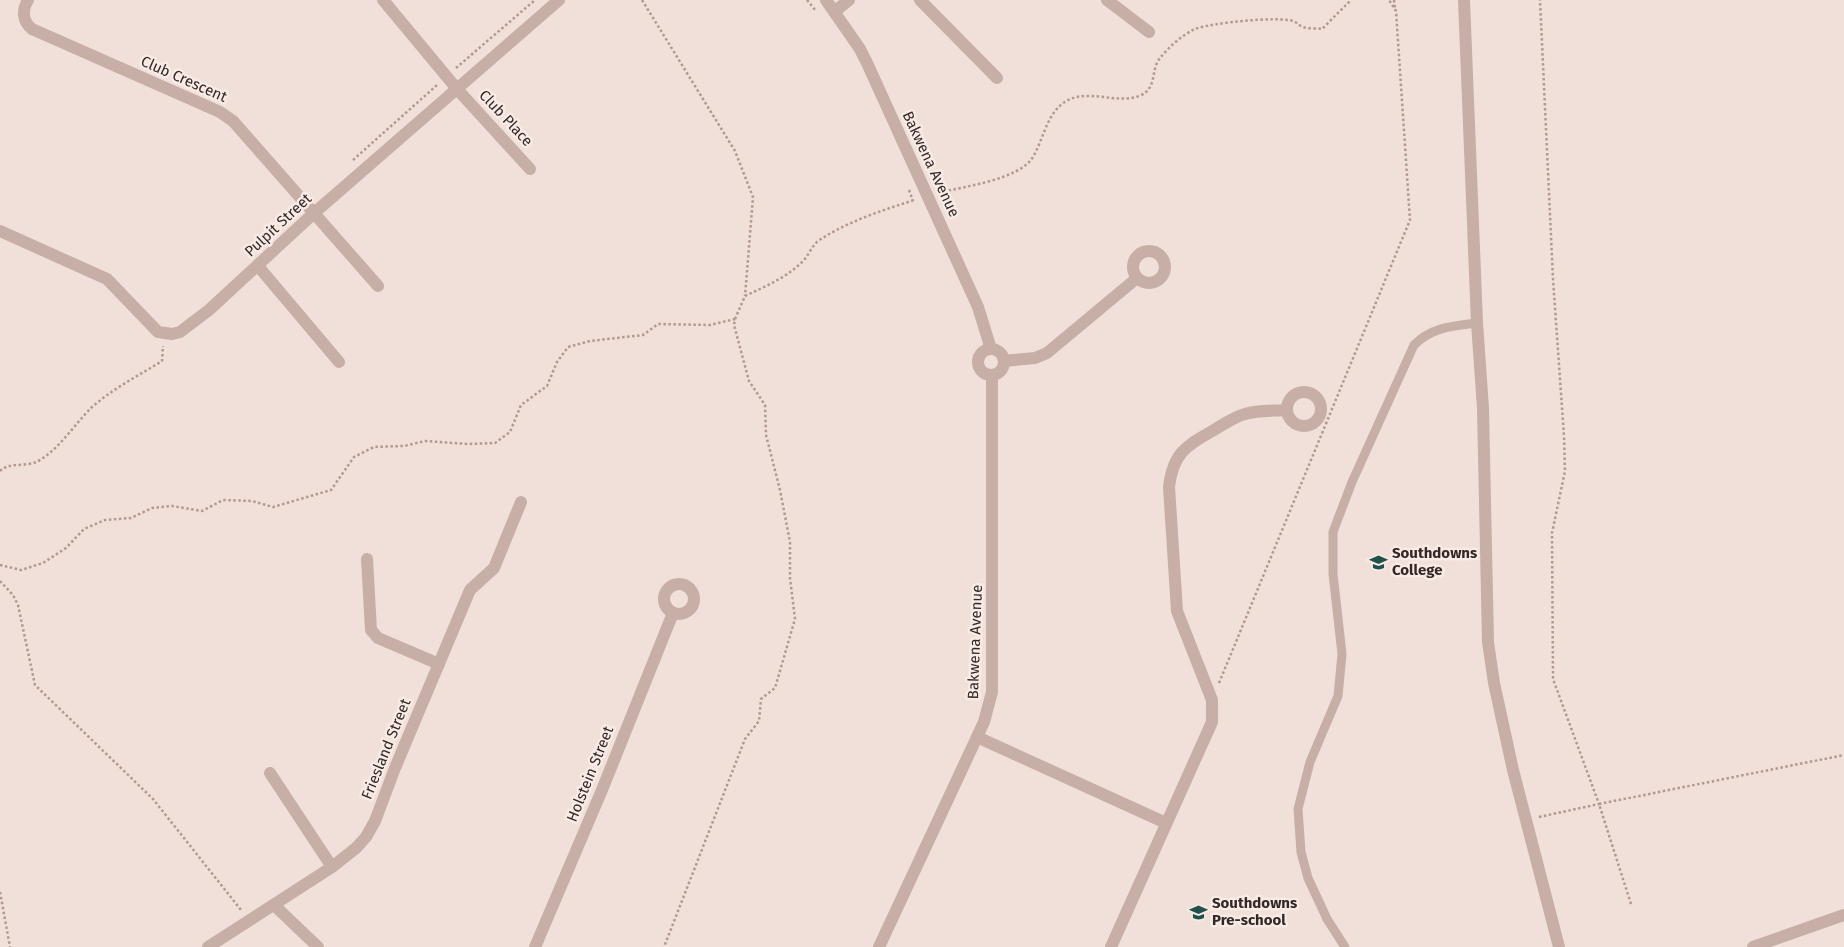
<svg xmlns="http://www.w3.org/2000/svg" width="1844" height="947" font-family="'Fira Sans',sans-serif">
<rect width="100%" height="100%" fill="#f0e0d9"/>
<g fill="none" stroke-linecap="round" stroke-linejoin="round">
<!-- path -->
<g stroke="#b39890" stroke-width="2.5" stroke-dasharray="2.5 2.5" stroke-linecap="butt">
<polyline points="642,0 735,151 753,197 745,296"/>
<polyline points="807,0 816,11"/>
<polyline points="1394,0 1395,8"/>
<polyline points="456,68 535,0"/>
<polyline points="353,160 437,85"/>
<polyline points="909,190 913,201"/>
<path d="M939,193C964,186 1019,180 1033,157C1043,140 1046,117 1062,104C1084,86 1115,105 1139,96C1158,89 1150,70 1160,58C1169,47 1182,35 1195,29C1210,23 1278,16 1293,21C1297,22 1299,26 1303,27C1308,29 1316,28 1322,29L1351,0"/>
<path d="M735,319L745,296C766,286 788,277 804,260C809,254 812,246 818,241C848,221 881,211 914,200"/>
<path d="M0,471C9,462 25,467 36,462C56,453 75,424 91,408C112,389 138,376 162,361L163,346"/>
<polyline points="0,565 21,570 43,563 66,548 84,529 105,520 131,518 152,508 172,506 202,511 223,500 252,501 273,507 331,490 354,457 374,447 404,446 425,441 468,444 495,443 510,432 521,405 547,386 557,362 568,347 590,341 643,335 658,324 710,325 735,319 734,325 749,381 765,405 766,435 780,490 790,542 790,578 795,619 775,688 761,699 759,721 745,739 664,947"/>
<polyline points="0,581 13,595 18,605 35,685 153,799 241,910"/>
<polyline points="1219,683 1410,220 1396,11 1389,0"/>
<polyline points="1539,817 1599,804 1553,679 1552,533 1565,471 1564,436 1553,279 1540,0"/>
<polyline points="0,892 10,947"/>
<polyline points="1631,904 1599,804 1844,755"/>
</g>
<!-- service -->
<path stroke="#c7aea6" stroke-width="9" d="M1345,947L1327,919L1308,878L1301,852L1298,809L1310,762L1338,696L1342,654L1333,574V532L1352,482L1414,345C1432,327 1453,326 1477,323"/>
<!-- minor -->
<g stroke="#c7aea6" stroke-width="12">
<path d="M28,0C22,10 22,21 32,29L220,112L233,121L378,286"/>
<polyline points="383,0 457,89 530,169"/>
<polyline points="826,0 860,49 867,63 978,307 991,349"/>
<polyline points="920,0 997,78"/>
<polyline points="1107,0 1149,32"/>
<polyline points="1464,0 1477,323 1483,408 1488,642 1494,683 1513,770 1559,947"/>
<polyline points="834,12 849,0"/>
<polyline points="0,231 107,279 158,332 172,334 180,332 209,310 313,214 559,0"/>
<circle cx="1149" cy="267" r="16"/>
<polyline points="258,266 339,362"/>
<circle cx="991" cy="362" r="13"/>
<polyline points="1004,361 1035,358 1047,353 1137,278"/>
<circle cx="1304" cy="409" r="17"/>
<polyline points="367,559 371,630 378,638 439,664"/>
<circle cx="679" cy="599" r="15"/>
<polyline points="977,737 1166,823"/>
<polyline points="270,773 332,867"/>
<polyline points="274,905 318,947"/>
<polyline points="208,947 332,867 356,848 366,837 375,821 395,768 470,590 494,568 521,502"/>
<polyline points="535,947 602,790 673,613"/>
<polyline points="879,947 984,722 992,692 992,375"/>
<path d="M1111,947L1212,722V700L1177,611L1169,487C1173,453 1186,446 1214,430C1224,424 1234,417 1245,414C1258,410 1273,411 1287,410"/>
<polyline points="1753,947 1844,915"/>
</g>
</g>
<!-- icons -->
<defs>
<symbol id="school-bare" viewBox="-9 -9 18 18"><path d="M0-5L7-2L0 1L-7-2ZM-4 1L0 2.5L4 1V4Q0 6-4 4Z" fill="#1e524b" stroke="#f8ebe5" stroke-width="2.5" paint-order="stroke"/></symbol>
</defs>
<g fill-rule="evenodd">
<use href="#school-bare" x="1366" y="550" width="25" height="25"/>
<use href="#school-bare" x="1186" y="900" width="25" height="25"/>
</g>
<g text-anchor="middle" stroke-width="5" stroke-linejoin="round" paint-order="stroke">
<!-- street labels -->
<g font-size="15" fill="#332826" stroke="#f8ebe5">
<text transform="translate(184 79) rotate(24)" y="5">Club Crescent</text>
<text transform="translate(506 118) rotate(47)" y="5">Club Place</text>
<text transform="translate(931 164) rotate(65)" y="5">Bakwena Avenue</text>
<text transform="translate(278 225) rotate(-43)" y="5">Pulpit Street</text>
<text transform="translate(975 642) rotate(-88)" y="5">Bakwena Avenue</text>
<text transform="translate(386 749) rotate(-68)" y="5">Friesland Street</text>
<text transform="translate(590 774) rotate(-68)" y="5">Holstein Street</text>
</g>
<!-- poi labels -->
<g font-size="15" font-weight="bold" fill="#332826" stroke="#f8ebe5" text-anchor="start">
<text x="1392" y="558">Southdowns<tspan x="1392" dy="17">College</tspan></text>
<text x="1212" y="908">Southdowns<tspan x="1212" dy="17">Pre-school</tspan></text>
</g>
</g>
</svg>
